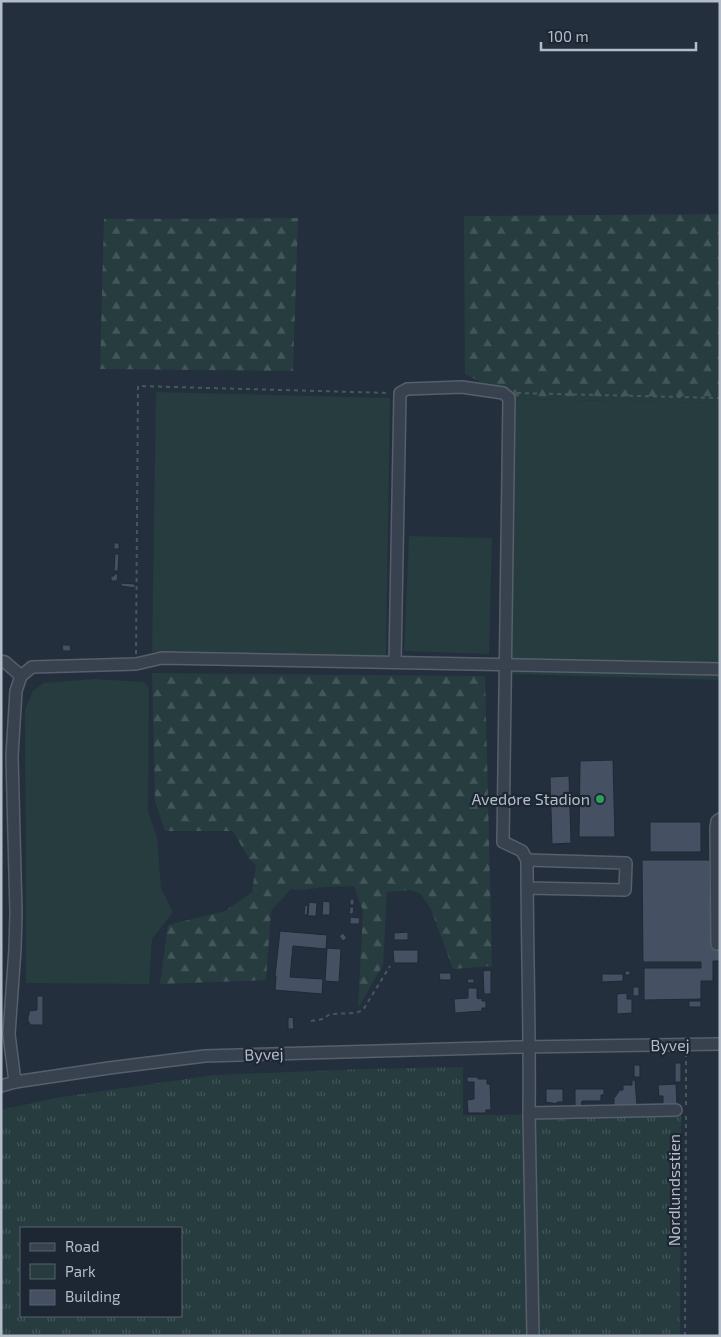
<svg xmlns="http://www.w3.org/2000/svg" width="721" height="1337" font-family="'Exo 2',sans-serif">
<defs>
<pattern id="grass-tufts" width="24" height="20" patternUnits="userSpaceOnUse" patternTransform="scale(1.25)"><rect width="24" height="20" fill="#263c3f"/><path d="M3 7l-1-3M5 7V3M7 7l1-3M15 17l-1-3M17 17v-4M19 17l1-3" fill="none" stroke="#435659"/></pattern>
<pattern id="forest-firs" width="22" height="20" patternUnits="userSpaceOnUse" patternTransform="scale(1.25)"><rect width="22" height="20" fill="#263c3f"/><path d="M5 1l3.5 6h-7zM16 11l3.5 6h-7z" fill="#435659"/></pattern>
</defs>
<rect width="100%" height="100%" fill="#242f3e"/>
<!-- grass -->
<path fill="url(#grass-tufts)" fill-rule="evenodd" d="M463,1067V1115L681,1114L680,1336H1V1110L55,1098L214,1075L363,1069ZM21,1228H181V1316H21Z"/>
<!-- forest -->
<g fill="url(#forest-firs)">
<polygon points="720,214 720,403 514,399 465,374 464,216"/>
<polygon points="298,218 293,371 100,369 104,219"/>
<polygon points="152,673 485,676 492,966 453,969 431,909 421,894 411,890 387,892 383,965 358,1008 363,911 354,886 325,887 302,890 291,889 271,911 266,980 160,984 168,925 225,911 252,892 256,865 249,859 233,831 165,831 155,801"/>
</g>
<!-- park -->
<g fill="#263c3f">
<polygon points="156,392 390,398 386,657 152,652"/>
<polygon points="514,399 720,403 720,680 512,674"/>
<polygon points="409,536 492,538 489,654 404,651"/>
<polygon points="95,679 144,682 149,689 148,812 157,837 161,888 173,912 152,939 149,984 26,983 25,709 33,691 44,683"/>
</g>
<!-- building -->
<g fill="#455162" stroke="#1f2835">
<rect x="114" y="543" width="5" height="6"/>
<polygon points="115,554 119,554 118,571 114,571"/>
<polygon points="114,574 118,574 117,581 111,581 111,576 114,576"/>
<polygon points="121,583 135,584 135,588 121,586"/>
<polygon points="62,645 70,645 71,651 63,651"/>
<polygon points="613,760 615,837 579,837 580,761"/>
<polygon points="569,776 571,843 552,844 550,777"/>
<rect x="650" y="822" width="51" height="30"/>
<polygon points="642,860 710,860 711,947 720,947 720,961 713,961 713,981 701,981 701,999 644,1000 644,968 701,968 701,962 643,962"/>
<rect x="350" y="899" width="4" height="6"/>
<polygon points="323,901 330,902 330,915 322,915"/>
<polygon points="309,902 317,903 316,916 308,916"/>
<polygon points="305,905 308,906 307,915 304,915"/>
<polygon points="350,907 354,907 353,914 349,914"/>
<polygon points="350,917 360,918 359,924 350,924"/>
<polygon points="280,931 327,935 326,949 293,946 290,977 323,979 322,994 275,990 276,976 275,976"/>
<polygon points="408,932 408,940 394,940 394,933"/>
<polygon points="343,933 347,938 343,941 339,936"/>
<polygon points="327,948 341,949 339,982 325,981"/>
<polygon points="393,950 418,950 418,963 394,963"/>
<polygon points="491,970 491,994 484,994 483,971"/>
<rect x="625" y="971" width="5" height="4"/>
<polygon points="439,973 451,973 451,980 440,980"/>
<polygon points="602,974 623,974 623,981 602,982"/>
<polygon points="467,979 474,979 474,983 468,983"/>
<rect x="633" y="987" width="6" height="9"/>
<polygon points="468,988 477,988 477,997 478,999 482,998 482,1001 486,1001 486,1008 482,1008 482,1011 455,1013 454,999 468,998"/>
<polygon points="627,993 627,999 632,999 632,1013 617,1014 617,994"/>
<polygon points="37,996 43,996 43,1025 30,1025 29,1022 28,1022 28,1015 29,1015 29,1011 37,1010"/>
<rect x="689" y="1001" width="12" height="6"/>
<polygon points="293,1017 294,1029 288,1029 288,1018"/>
<rect x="675" y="1063" width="6" height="19"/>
<rect x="634" y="1065" width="6" height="12"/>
<polygon points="467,1077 478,1077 478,1079 487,1079 487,1084 490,1084 491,1110 486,1110 486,1113 468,1113 467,1100 474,1099 474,1082 467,1082"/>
<polygon points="632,1080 635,1080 637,1106 614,1106 614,1097 615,1097 620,1090 623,1090 623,1085 632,1085"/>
<polygon points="676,1084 677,1105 663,1106 663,1096 659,1096 658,1085"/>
<polygon points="546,1089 563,1089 563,1102 557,1102 557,1104 546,1102"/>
<polygon points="575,1089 604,1089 604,1095 601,1095 601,1101 582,1101 581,1107 575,1107"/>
</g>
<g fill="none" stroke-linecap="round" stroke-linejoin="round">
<defs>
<g id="minor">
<polyline points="1,661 5,662 21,676"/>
<polyline points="395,662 400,393 407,389 462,387 503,393 509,398 503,842 522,851 527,860"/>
<path d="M527,888L625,890L626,863L527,860C527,944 530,1028 529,1113L676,1110"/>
<polyline points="717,944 716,828 717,821 720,819"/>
<polyline points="15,1082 9,1034 15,949 16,913 12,756 16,691 21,676 32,667 136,664 162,658 720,669"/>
<polyline points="1,1086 15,1082 109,1068 205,1056 521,1047 720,1044"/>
<polyline points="529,1113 533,1336"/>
</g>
</defs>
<!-- minor casing -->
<use href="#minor" stroke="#565f6c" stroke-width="14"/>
<!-- path -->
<g stroke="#44595c" stroke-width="2" stroke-dasharray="4 4" stroke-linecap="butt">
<polyline points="517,393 720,398"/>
<polyline points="136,654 138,386 390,393"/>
<polyline points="311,1021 323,1019 330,1014 356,1013 363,1010 390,966"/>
<polyline points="686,1105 686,1055"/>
<polyline points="685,1336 686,1115"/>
</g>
<!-- minor -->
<use href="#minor" stroke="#38414e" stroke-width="11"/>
</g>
<!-- markers -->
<circle fill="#2e9e5b" stroke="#1d2633" stroke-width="2" cx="600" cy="799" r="5"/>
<g text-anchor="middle" stroke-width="4.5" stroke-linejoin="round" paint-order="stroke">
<!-- poi labels -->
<g font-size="16" fill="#b4bcc9" stroke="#1d2633" text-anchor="end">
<text x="590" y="805">Avedøre Stadion</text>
</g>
<!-- street labels -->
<g font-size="16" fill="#b4bcc9" stroke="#1d2633">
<text transform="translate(670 1045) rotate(-1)" y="6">Byvej</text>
<text transform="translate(264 1054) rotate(-2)" y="6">Byvej</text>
<text transform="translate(674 1190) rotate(-90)" y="6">Nordlundsstien</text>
</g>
</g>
<!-- border -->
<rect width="721" height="1337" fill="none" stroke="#b4bcc9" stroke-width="5"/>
<!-- legend -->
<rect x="20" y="1227" width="162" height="90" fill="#1d2633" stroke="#59626f"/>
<rect x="30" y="1243" width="25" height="8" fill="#38414e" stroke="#59626f"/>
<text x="65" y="1252" font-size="15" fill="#b4bcc9">Road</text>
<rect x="30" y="1264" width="25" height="15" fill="#263c3f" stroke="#59626f"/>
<text x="65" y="1277" font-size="15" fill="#b4bcc9">Park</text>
<rect x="30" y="1290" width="25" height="15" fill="#455162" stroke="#59626f"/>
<text x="65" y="1302" font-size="15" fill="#b4bcc9">Building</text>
<!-- scale -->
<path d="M541 42v8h155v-8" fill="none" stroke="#b4bcc9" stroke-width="2.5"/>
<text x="548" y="42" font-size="15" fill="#b4bcc9" stroke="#1d2633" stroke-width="4" paint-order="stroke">100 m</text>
</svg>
